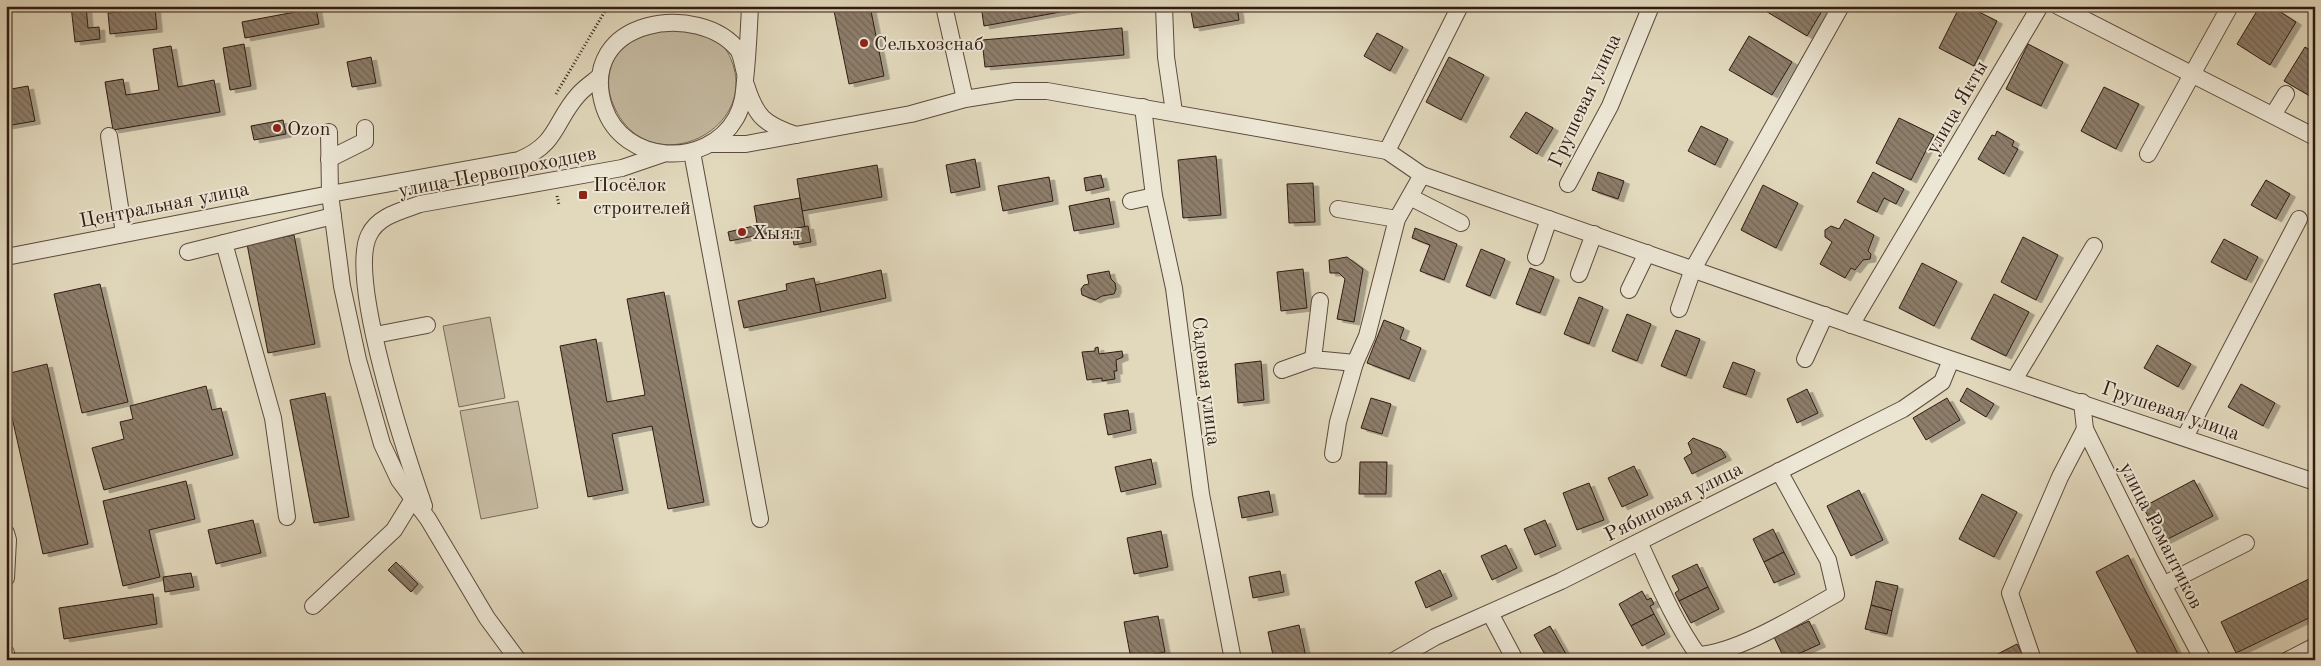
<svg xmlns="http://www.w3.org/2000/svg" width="2321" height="666" font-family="'Old Standard TT',serif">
<defs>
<pattern id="building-back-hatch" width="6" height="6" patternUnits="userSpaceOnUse" patternTransform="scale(1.25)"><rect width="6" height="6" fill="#8d7e6b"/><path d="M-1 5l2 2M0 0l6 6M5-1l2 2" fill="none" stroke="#746657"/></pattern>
<filter id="shadow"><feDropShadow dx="5.5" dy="3" stdDeviation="0" flood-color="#0004"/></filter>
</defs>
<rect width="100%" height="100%" fill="#e2d9bd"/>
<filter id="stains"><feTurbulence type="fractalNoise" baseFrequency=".004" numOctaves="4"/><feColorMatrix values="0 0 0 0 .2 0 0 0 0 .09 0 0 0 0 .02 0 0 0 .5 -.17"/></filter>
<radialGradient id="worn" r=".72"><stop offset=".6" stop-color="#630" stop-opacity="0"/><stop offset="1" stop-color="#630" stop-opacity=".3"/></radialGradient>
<!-- grass -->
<g fill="#c4b9a0" stroke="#7a6a59">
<path d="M692,22C701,29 722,42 727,51C770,128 647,188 613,104C602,77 613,56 630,35Z"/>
<polygon points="490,317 505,398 459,407 443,326"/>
<polygon points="518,401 538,508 481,519 460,411"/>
</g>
<!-- building -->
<g fill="url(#building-back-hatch)" stroke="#301b12" filter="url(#shadow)">
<polygon points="71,6 86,6 88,28 99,27 100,39 75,42"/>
<polygon points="833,6 870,6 884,76 849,84"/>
<polygon points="981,6 1093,6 984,26"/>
<polygon points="1190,6 1237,6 1239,20 1194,28"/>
<polygon points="1766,6 1825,6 1807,36 1764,10"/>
<polygon points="1960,6 1967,6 1997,21 1974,66 1939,48"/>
<polygon points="2260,6 2271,6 2296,22 2270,65 2237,44"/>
<polygon points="316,8 319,24 245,38 242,22"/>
<polygon points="155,9 157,29 110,34 108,13"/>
<polygon points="1122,28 1124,55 985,67 982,40"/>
<polygon points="1377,33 1403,47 1390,71 1364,56"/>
<polygon points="1749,36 1792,62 1772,95 1729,70"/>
<polygon points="244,44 251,86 230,90 223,48"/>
<polygon points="2028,44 2063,62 2041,106 2006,89"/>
<polygon points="171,46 178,87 214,80 220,112 113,130 105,82 123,79 126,95 159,90 153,49"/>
<polygon points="2305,47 2315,53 2315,99 2284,81"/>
<polygon points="371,57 376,83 352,87 347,62"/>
<polygon points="1449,57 1484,75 1461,120 1426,102"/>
<polygon points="28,86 35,121 6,126 6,90"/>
<polygon points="2104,87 2139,104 2116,149 2081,131"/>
<polygon points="1526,112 1553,128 1537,154 1510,137"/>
<polygon points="1899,118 1934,135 1911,180 1876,163"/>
<polygon points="283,120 286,134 254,140 251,126"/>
<polygon points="1701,126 1728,139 1715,165 1688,151"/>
<polygon points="1997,131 2014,141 2012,146 2018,149 2004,174 1978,159 1992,135 1995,136"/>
<polygon points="1216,156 1221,215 1183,218 1178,160"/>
<polygon points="975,159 980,187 951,193 946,165"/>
<polygon points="877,165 882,197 802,211 797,179"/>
<polygon points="1598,172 1624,181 1618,199 1592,190"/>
<polygon points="1873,172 1904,189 1896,204 1884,198 1877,212 1857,202"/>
<polygon points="1101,175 1104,187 1086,191 1084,178"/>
<polygon points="1049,177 1053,201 1003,211 998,186"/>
<polygon points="2266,180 2290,194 2276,219 2251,205"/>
<polygon points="1313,183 1315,222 1289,223 1287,184"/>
<polygon points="1763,185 1798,203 1776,248 1741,230"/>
<polygon points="800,198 805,227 759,235 754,206"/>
<polygon points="1109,198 1114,224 1074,231 1069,206"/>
<polygon points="1845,219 1874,235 1868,251 1871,254 1870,259 1863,260 1855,270 1851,268 1845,278 1820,264 1832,242 1825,237 1825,230 1831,226 1839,229"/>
<polygon points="758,225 759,235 730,241 728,232"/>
<polygon points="808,226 811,242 794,245 791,229"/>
<polygon points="1415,228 1457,244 1444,280 1420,271 1430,245 1412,238"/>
<polygon points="294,235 315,344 268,353 247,244"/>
<polygon points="2023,237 2058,255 2036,300 2001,282"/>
<polygon points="2224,239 2258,257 2246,280 2211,262"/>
<polygon points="1481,249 1505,259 1490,296 1466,286"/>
<polygon points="1347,257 1363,269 1354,322 1337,319 1345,279 1339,273 1330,273 1329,260"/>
<polygon points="1922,263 1957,281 1934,326 1899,308"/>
<polygon points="1530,268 1554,277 1540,313 1516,304"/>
<polygon points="1303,269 1307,308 1281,311 1277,272"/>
<polygon points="881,270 886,298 821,312 815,285"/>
<polygon points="1109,271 1111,279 1115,283 1116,289 1114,294 1102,296 1095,300 1082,295 1081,289 1084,285 1089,284 1087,275"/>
<polygon points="814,278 821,312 744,328 738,301 787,290 786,284"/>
<polygon points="100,284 128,402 82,413 54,294"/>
<polygon points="664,292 704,502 668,509 652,426 612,434 623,490 588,497 560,346 596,339 607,402 645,395 627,299"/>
<polygon points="1994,294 2029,312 2006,356 1971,339"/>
<polygon points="1579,297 1603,307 1589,344 1564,334"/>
<polygon points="1627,314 1651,324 1637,361 1612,351"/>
<polygon points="1384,320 1404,328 1400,339 1421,348 1409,379 1367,363"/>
<polygon points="1676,330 1700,339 1686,376 1661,366"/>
<polygon points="2157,345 2191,364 2178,387 2144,368"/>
<polygon points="1098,347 1099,354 1122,351 1123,357 1116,360 1117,371 1114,371 1115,379 1102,381 1102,378 1087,380 1082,352 1095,351 1095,348"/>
<polygon points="1261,361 1264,400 1238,403 1235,364"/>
<polygon points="1733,362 1755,370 1746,395 1723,387"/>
<polygon points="47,364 88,544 43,554 6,391 6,374"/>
<polygon points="2241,384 2275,403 2263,426 2228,407"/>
<polygon points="206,386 212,410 221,408 233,455 104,490 92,448 124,439 120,422 133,419 130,406"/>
<polygon points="1967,388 1994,404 1986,417 1960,401"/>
<polygon points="1807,389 1818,413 1797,423 1787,399"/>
<polygon points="325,393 349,517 314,523 290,400"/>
<polygon points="1371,398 1391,404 1382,434 1361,428"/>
<polygon points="1947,398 1960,420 1926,440 1913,418"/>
<polygon points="1128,410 1131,430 1108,435 1104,414"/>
<polygon points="1693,438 1721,449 1726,457 1692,474 1684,458 1692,453 1688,443"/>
<polygon points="1151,459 1156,484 1121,492 1115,467"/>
<polygon points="1360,462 1387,462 1386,494 1359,494"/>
<polygon points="1634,466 1648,495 1622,507 1608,478"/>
<polygon points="2194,480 2213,516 2162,542 2143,507"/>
<polygon points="186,481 195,519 149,530 160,577 123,586 103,501"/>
<polygon points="1589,483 1604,520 1577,530 1563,493"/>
<polygon points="1859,490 1883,540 1851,556 1827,506"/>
<polygon points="1269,491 1273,512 1242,518 1238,497"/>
<polygon points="1982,494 2017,512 1994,557 1959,539"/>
<polygon points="253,520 261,553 216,564 208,530"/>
<polygon points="1545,520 1556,546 1535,555 1524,529"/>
<polygon points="1773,529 1784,552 1764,562 1753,539"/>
<polygon points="1161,531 1168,567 1134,574 1127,538"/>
<polygon points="1506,545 1517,568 1492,580 1481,556"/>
<polygon points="1784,552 1795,574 1774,583 1764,562"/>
<polygon points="2128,555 2143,586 2181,660 2141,660 2096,572"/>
<polygon points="396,562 418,584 411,592 388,570"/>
<polygon points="1697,564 1708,587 1679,601 1675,593 1679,590 1672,576"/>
<polygon points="1440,570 1452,596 1426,608 1415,582"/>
<polygon points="1280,571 1284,592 1253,598 1249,577"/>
<polygon points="191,573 194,587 165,592 163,577"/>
<polygon points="2315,576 2315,615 2236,653 2221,622"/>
<polygon points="1876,581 1898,586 1892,611 1871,605"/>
<polygon points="1708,587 1719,609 1691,623 1679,601"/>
<polygon points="1642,591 1647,600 1651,598 1654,604 1650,606 1654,614 1631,626 1619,604"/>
<polygon points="153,594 157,624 64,639 59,608"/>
<polygon points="1871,605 1892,611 1887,634 1865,629"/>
<polygon points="1654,614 1665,634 1642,646 1631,626"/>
<polygon points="1158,616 1165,652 1131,659 1124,622"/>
<polygon points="1809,621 1820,644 1785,660 1774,637"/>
<polygon points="1299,625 1306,657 1274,660 1268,632"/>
<polygon points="1550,626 1566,654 1555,660 1548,660 1534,635"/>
<polygon points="2017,644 2025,660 1986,660"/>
</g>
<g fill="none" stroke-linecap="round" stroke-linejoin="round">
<defs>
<g id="minor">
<polyline points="944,6 965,99"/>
<polyline points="2058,6 2315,137"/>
<polyline points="1164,7 1166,57 1174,112"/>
<path d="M745,73C743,66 742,58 739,51C700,0 576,18 604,107C623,165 707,169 736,118C745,102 744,87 746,70C748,49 749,28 750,6"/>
<path d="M746,85C756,117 764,124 796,135"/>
<polyline points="1143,107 1154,196 1174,288 1201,494 1233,660"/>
<polyline points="2273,115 2286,94"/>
<polyline points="109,136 124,233"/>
<polyline points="711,144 746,144 911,114 965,99 1015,91 1047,91 1387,151 1422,175 1941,356 2315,482"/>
<polyline points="1387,151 1460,6"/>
<polyline points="692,152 760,519"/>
<polyline points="2148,154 2230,6"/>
<polyline points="329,159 365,141 365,128"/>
<polyline points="1568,184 1610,106 1651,6"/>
<polyline points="1410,197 1461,223"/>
<polyline points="1131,201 1154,196"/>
<polyline points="1338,209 1397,219"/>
<polyline points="224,243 273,418 287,517"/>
<polyline points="188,252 333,216"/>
<polyline points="6,257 330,194 329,132"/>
<polyline points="1536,257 1549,219"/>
<polyline points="1579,274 1594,234"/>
<polyline points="1629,290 1647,253"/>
<polyline points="1320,301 1313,359 1355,363 1367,336 1397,219 1422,175"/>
<polyline points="1679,309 1693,269 1841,6"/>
<polyline points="1851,325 2040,6"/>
<polyline points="375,335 427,325"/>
<polyline points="1805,359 1825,315"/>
<polyline points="1282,370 1313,359"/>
<polyline points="2014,380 2094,246"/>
<polyline points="2082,402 2085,429 2151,562 2203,660"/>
<polyline points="2185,437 2299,219"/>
<polyline points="1333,454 1338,422 1355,363"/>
<path d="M424,506C407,457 347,278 369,235C378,216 401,211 420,204L622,168L663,154"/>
<polyline points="6,533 8,540 6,578"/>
<path d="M1639,542C1657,580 1673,620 1698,655C1738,653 1800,614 1836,594L1828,560L1779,471"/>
<polyline points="2163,585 2246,543"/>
<polyline points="313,606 394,530 413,499"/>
<polyline points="1490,613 1515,660"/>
<polyline points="6,653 7,660"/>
<path d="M518,660L487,618L428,519L399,480L382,444L358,360L342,286L330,194L519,160C558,144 554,122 578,95C584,88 593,82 599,77"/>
<polyline points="1395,660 1435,637 1561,581 1903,409 1942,382 1951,360"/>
<polyline points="2033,660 2010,593 2060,477 2085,429"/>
<polyline points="2288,660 2315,646"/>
</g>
</defs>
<!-- minor casing -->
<use href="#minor" stroke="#5c4a3d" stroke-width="18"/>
<!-- path -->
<g stroke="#301b12" stroke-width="3" stroke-dasharray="1 2.5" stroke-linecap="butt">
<polyline points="556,94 608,6"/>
<polyline points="557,196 559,205"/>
</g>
<!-- minor -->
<use href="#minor" stroke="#ece6d4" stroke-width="16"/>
</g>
<!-- markers -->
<g fill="#8f2418" stroke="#ece6d4" stroke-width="2">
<circle cx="864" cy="43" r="5"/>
<circle cx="277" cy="128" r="5"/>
<rect x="578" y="190" width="10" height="10" rx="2.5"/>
<circle cx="742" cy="232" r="5"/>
</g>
<g text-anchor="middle" stroke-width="4" stroke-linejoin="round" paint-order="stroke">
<!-- poi labels -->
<g font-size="20" fill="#301b12" stroke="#ece6d4" text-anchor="start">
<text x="874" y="50">Сельхозснаб</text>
<text x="287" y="135">Ozon</text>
<text x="593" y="191">Посёлок<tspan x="593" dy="23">строителей</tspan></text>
<text x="752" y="239">Хыял</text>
</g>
<!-- street labels -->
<g font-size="20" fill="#301b12" stroke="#ece6d4">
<text transform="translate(1584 100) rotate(-65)" y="7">Грушевая улица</text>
<text transform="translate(1956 107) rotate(-60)" y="7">улица Якты</text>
<text transform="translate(497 171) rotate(-11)" y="7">улица Первопроходцев</text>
<text transform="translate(164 204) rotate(-11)" y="7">Центральная улица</text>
<text transform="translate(1207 381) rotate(83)" y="7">Садовая улица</text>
<text transform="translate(2171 410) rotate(19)" y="7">Грушевая улица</text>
<text transform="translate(1673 501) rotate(-27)" y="7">Рябиновая улица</text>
<text transform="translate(2162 535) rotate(63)" y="7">улица Романтиков</text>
</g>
</g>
<!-- margin -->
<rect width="2321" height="666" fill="none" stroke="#e2d9bd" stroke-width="25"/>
<rect x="8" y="8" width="2306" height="651" fill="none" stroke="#301b12" stroke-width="2.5"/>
<rect x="12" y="12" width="2296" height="641" fill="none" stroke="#301b12"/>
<rect width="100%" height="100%" filter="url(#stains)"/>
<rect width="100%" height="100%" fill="url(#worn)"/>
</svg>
